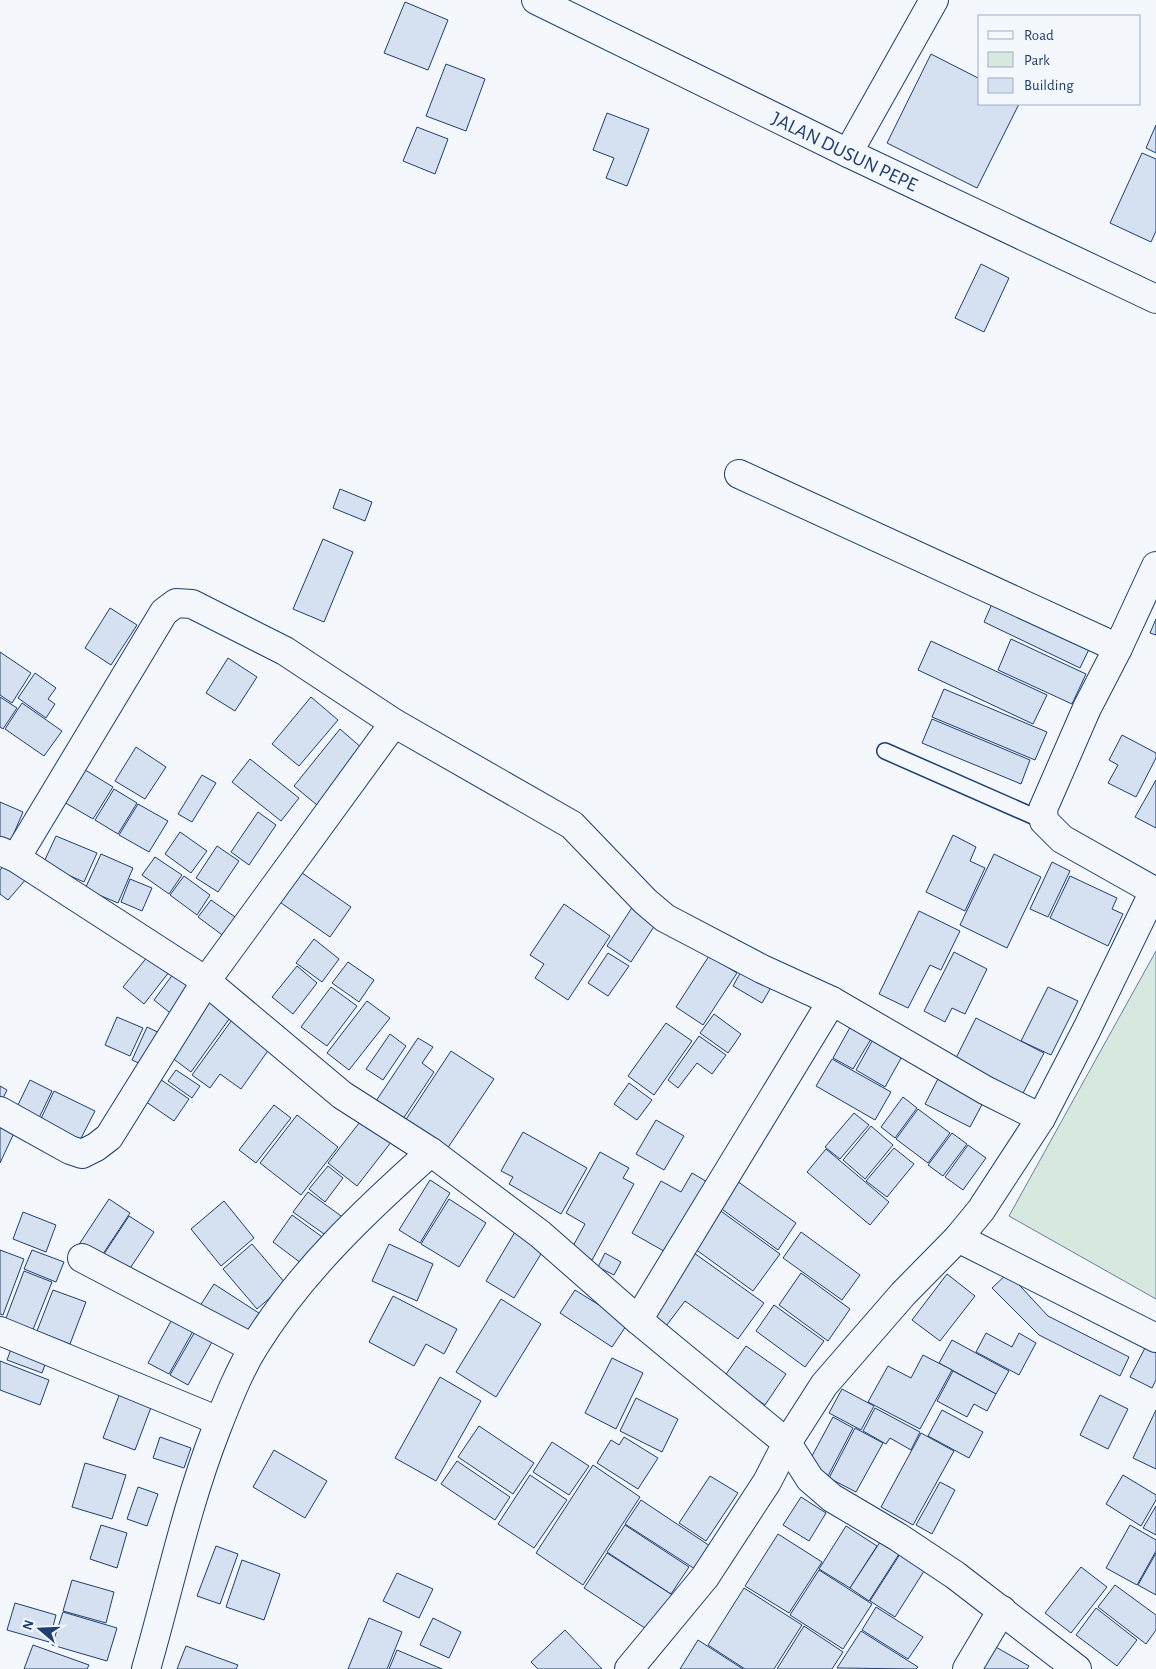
<svg xmlns="http://www.w3.org/2000/svg" width="1156" height="1669" font-family="'Alegreya Sans',sans-serif">
<rect width="100%" height="100%" fill="#f4f7fb"/>
<!-- green -->
<polygon fill="#d7e8df" stroke="#687fa3" points="1156,951 1156,1299 1009,1216"/>
<!-- building -->
<g fill="#d5e0f0" stroke="#1d3f73">
<polygon points="405,2 448,20 428,70 384,53"/>
<polygon points="931,54 980,79 980,104 1019,104 977,188 887,143"/>
<polygon points="446,64 485,79 466,131 426,116"/>
<polygon points="607,113 649,129 627,186 606,178 614,158 593,150"/>
<polygon points="1156,125 1156,153 1146,148"/>
<polygon points="417,127 448,139 435,174 403,161"/>
<polygon points="1142,153 1156,159 1156,231 1151,242 1110,223"/>
<polygon points="981,264 1009,278 984,332 955,318"/>
<polygon points="340,489 372,502 365,521 333,508"/>
<polygon points="323,539 353,552 324,622 293,609"/>
<polygon points="995,597 1092,643 1080,668 984,622"/>
<polygon points="110,608 137,625 111,665 85,648"/>
<polygon points="1156,619 1156,635 1150,633"/>
<polygon points="1011,639 1086,674 1072,704 998,670"/>
<polygon points="931,641 1047,695 1033,724 918,670"/>
<polygon points="0,652 31,673 12,703 0,695"/>
<polygon points="228,658 257,677 235,711 206,693"/>
<polygon points="35,673 56,688 48,699 55,704 46,718 18,698"/>
<polygon points="944,689 1047,732 1035,760 932,717"/>
<polygon points="0,697 17,708 3,729 0,727"/>
<polygon points="311,697 338,720 299,766 272,744"/>
<polygon points="22,703 62,731 44,756 5,729"/>
<polygon points="932,719 1030,760 1021,784 922,743"/>
<polygon points="340,729 363,749 317,805 294,786"/>
<polygon points="1122,735 1156,753 1156,758 1136,797 1108,783 1118,765 1109,760"/>
<polygon points="136,747 166,767 145,799 115,781"/>
<polygon points="250,759 299,798 281,821 232,782"/>
<polygon points="77,765 113,787 93,819 57,798"/>
<polygon points="202,775 216,783 192,822 178,814"/>
<polygon points="1156,780 1156,828 1135,817"/>
<polygon points="114,789 137,803 118,834 95,820"/>
<polygon points="0,802 23,812 8,847 0,843"/>
<polygon points="138,804 168,821 149,852 119,835"/>
<polygon points="258,812 276,825 249,865 231,852"/>
<polygon points="180,832 207,851 191,873 165,854"/>
<polygon points="953,835 976,847 970,861 985,868 965,911 926,892"/>
<polygon points="56,836 97,853 84,882 43,864"/>
<polygon points="217,846 239,861 218,892 196,878"/>
<polygon points="101,854 133,868 118,903 85,889"/>
<polygon points="994,854 1041,877 1007,948 960,925"/>
<polygon points="155,857 182,875 169,894 142,875"/>
<polygon points="8,861 27,878 8,900 0,894 0,870"/>
<polygon points="1052,862 1070,871 1048,917 1030,909"/>
<polygon points="295,868 351,907 330,937 274,898"/>
<polygon points="184,876 210,895 197,915 170,895"/>
<polygon points="1070,876 1117,898 1112,909 1123,914 1108,946 1050,918"/>
<polygon points="130,879 152,888 142,911 121,902"/>
<polygon points="211,900 238,919 225,937 198,917"/>
<polygon points="564,904 610,936 568,1000 535,978 544,964 530,955"/>
<polygon points="633,906 657,922 631,962 607,946"/>
<polygon points="919,911 960,931 941,970 930,965 908,1008 879,994"/>
<polygon points="314,939 339,959 322,982 296,963"/>
<polygon points="152,951 173,967 144,1004 123,987"/>
<polygon points="954,952 987,969 965,1014 952,1008 945,1022 924,1011"/>
<polygon points="608,953 629,966 608,996 588,983"/>
<polygon points="709,956 737,973 703,1025 676,1007"/>
<polygon points="348,962 374,980 359,1002 332,983"/>
<polygon points="179,966 200,982 174,1016 154,1000"/>
<polygon points="297,966 317,983 293,1014 272,997"/>
<polygon points="744,966 773,984 762,1003 733,986"/>
<polygon points="331,987 357,1006 327,1046 301,1027"/>
<polygon points="1048,987 1078,1001 1051,1055 1021,1041"/>
<polygon points="208,997 232,1015 191,1072 167,1054"/>
<polygon points="367,1001 390,1018 349,1070 327,1053"/>
<polygon points="714,1014 741,1034 728,1053 700,1033"/>
<polygon points="117,1017 143,1028 130,1056 105,1045"/>
<polygon points="234,1017 272,1045 241,1089 220,1074 210,1088 192,1075"/>
<polygon points="976,1018 1044,1053 1021,1097 954,1062"/>
<polygon points="853,1022 874,1034 853,1069 833,1058"/>
<polygon points="666,1023 692,1041 654,1095 628,1076"/>
<polygon points="147,1027 164,1035 149,1068 132,1060"/>
<polygon points="390,1034 406,1046 383,1080 366,1069"/>
<polygon points="876,1034 905,1051 885,1087 856,1070"/>
<polygon points="699,1036 726,1055 712,1074 697,1063 678,1088 668,1080"/>
<polygon points="418,1038 433,1047 422,1063 434,1072 403,1119 376,1101"/>
<polygon points="451,1051 494,1079 445,1152 403,1124"/>
<polygon points="832,1059 891,1092 875,1120 816,1086"/>
<polygon points="176,1070 200,1086 192,1098 168,1081"/>
<polygon points="154,1075 189,1099 174,1121 139,1097"/>
<polygon points="940,1075 985,1099 970,1127 925,1104"/>
<polygon points="30,1080 52,1091 38,1120 16,1109"/>
<polygon points="629,1083 652,1100 637,1120 614,1104"/>
<polygon points="0,1086 7,1090 0,1104"/>
<polygon points="54,1091 95,1111 78,1144 38,1125"/>
<polygon points="903,1097 917,1108 895,1138 881,1127"/>
<polygon points="274,1105 291,1118 256,1163 239,1150"/>
<polygon points="918,1109 950,1133 928,1163 896,1139"/>
<polygon points="854,1113 869,1125 840,1159 825,1147"/>
<polygon points="297,1115 338,1147 301,1195 260,1163"/>
<polygon points="363,1118 392,1141 357,1186 328,1163"/>
<polygon points="656,1120 684,1136 664,1170 636,1154"/>
<polygon points="0,1125 15,1131 0,1163"/>
<polygon points="871,1126 893,1145 865,1179 843,1160"/>
<polygon points="523,1132 587,1168 561,1214 509,1184 513,1177 501,1171"/>
<polygon points="952,1133 967,1144 943,1176 928,1165"/>
<polygon points="968,1145 986,1158 963,1190 945,1177"/>
<polygon points="894,1148 914,1164 887,1197 866,1181"/>
<polygon points="826,1149 889,1202 870,1225 807,1172"/>
<polygon points="600,1152 629,1168 623,1178 634,1184 592,1260 572,1248 585,1224 566,1213"/>
<polygon points="328,1166 343,1178 325,1202 309,1189"/>
<polygon points="692,1173 709,1183 669,1254 632,1233 661,1181 681,1192"/>
<polygon points="430,1180 450,1193 420,1243 399,1230"/>
<polygon points="737,1181 796,1223 778,1250 719,1207"/>
<polygon points="308,1192 348,1221 334,1241 293,1212"/>
<polygon points="109,1199 130,1213 99,1260 78,1246"/>
<polygon points="449,1199 486,1223 459,1267 421,1244"/>
<polygon points="224,1201 254,1238 221,1266 191,1229"/>
<polygon points="718,1209 780,1254 753,1291 691,1246"/>
<polygon points="23,1212 56,1225 46,1252 13,1239"/>
<polygon points="292,1215 329,1242 309,1269 273,1242"/>
<polygon points="129,1216 154,1232 125,1276 100,1260"/>
<polygon points="515,1232 544,1249 514,1298 486,1281"/>
<polygon points="801,1232 860,1275 842,1300 783,1258"/>
<polygon points="252,1244 286,1284 257,1309 223,1269"/>
<polygon points="389,1244 433,1264 417,1301 372,1281"/>
<polygon points="0,1250 24,1259 3,1315 0,1314"/>
<polygon points="32,1250 64,1262 56,1282 24,1269"/>
<polygon points="605,1253 621,1262 614,1275 598,1267"/>
<polygon points="694,1253 764,1303 738,1339 685,1301 663,1330 647,1318"/>
<polygon points="24,1271 52,1282 30,1337 3,1326"/>
<polygon points="801,1273 850,1309 828,1341 779,1305"/>
<polygon points="1008,1273 1048,1316 1129,1357 1120,1376 1039,1335 992,1288"/>
<polygon points="947,1274 975,1296 940,1341 912,1320"/>
<polygon points="214,1284 268,1319 252,1344 198,1309"/>
<polygon points="53,1290 86,1302 70,1344 37,1331"/>
<polygon points="575,1290 628,1323 612,1347 560,1313"/>
<polygon points="393,1296 457,1329 444,1354 426,1344 414,1366 369,1342"/>
<polygon points="501,1299 541,1324 496,1397 456,1372"/>
<polygon points="774,1305 824,1341 805,1367 756,1331"/>
<polygon points="176,1312 197,1324 169,1374 148,1363"/>
<polygon points="200,1323 217,1333 188,1385 170,1375"/>
<polygon points="986,1333 1012,1347 1019,1333 1036,1343 1019,1375 976,1352"/>
<polygon points="952,1340 1009,1371 996,1394 939,1363"/>
<polygon points="14,1341 49,1354 42,1373 7,1360"/>
<polygon points="1147,1344 1156,1349 1156,1380 1152,1388 1130,1377"/>
<polygon points="746,1346 786,1374 765,1405 724,1377"/>
<polygon points="923,1355 952,1370 920,1429 868,1402 888,1366 911,1378"/>
<polygon points="612,1358 643,1373 616,1429 585,1413"/>
<polygon points="0,1361 49,1380 40,1405 0,1390"/>
<polygon points="953,1371 996,1394 987,1411 974,1404 967,1417 937,1401"/>
<polygon points="440,1377 481,1401 436,1481 395,1458"/>
<polygon points="842,1389 874,1406 861,1430 829,1413"/>
<polygon points="121,1390 153,1402 135,1450 103,1438"/>
<polygon points="1100,1395 1128,1409 1108,1449 1080,1435"/>
<polygon points="636,1398 678,1419 662,1452 620,1431"/>
<polygon points="875,1408 920,1432 911,1450 890,1438 886,1444 863,1431"/>
<polygon points="942,1410 983,1432 969,1458 928,1436"/>
<polygon points="1156,1410 1156,1469 1133,1458"/>
<polygon points="833,1417 853,1428 827,1478 806,1467"/>
<polygon points="479,1426 534,1463 513,1494 458,1457"/>
<polygon points="855,1428 883,1443 856,1492 829,1478"/>
<polygon points="921,1433 954,1451 913,1525 881,1507"/>
<polygon points="160,1437 191,1448 184,1468 153,1458"/>
<polygon points="624,1437 658,1458 638,1489 597,1463 611,1440 619,1445"/>
<polygon points="552,1442 589,1466 569,1495 533,1472"/>
<polygon points="274,1450 327,1481 305,1518 253,1487"/>
<polygon points="457,1461 510,1497 495,1520 441,1484"/>
<polygon points="85,1463 126,1475 112,1519 72,1507"/>
<polygon points="593,1465 640,1497 583,1585 536,1553"/>
<polygon points="530,1475 567,1500 534,1548 498,1524"/>
<polygon points="1123,1475 1156,1495 1156,1500 1141,1526 1106,1504"/>
<polygon points="710,1476 738,1493 706,1541 679,1523"/>
<polygon points="940,1482 955,1490 932,1534 916,1525"/>
<polygon points="138,1487 158,1494 147,1526 127,1519"/>
<polygon points="801,1497 826,1513 809,1541 783,1525"/>
<polygon points="641,1500 710,1546 695,1569 625,1524"/>
<polygon points="1156,1506 1156,1535 1143,1528"/>
<polygon points="101,1525 127,1533 117,1568 90,1559"/>
<polygon points="625,1525 689,1567 671,1594 607,1552"/>
<polygon points="1130,1525 1156,1540 1156,1551 1137,1585 1106,1568"/>
<polygon points="846,1526 877,1546 850,1588 819,1569"/>
<polygon points="778,1534 822,1562 789,1613 745,1586"/>
<polygon points="882,1539 901,1551 869,1601 850,1588"/>
<polygon points="216,1546 238,1554 220,1604 197,1596"/>
<polygon points="902,1551 926,1568 895,1617 870,1601"/>
<polygon points="607,1553 677,1598 654,1634 584,1588"/>
<polygon points="1156,1553 1156,1595 1138,1585"/>
<polygon points="242,1560 280,1574 264,1620 226,1607"/>
<polygon points="1081,1567 1107,1587 1071,1633 1045,1613"/>
<polygon points="819,1570 872,1604 843,1649 790,1615"/>
<polygon points="397,1573 433,1589 419,1618 383,1601"/>
<polygon points="72,1580 114,1592 106,1623 63,1611"/>
<polygon points="1115,1585 1156,1615 1156,1630 1146,1644 1098,1607"/>
<polygon points="744,1588 802,1625 774,1669 745,1669 708,1645"/>
<polygon points="15,1603 56,1615 49,1642 7,1630"/>
<polygon points="876,1607 923,1637 908,1659 862,1630"/>
<polygon points="1096,1608 1137,1640 1117,1666 1076,1635"/>
<polygon points="63,1612 117,1628 107,1661 52,1645"/>
<polygon points="369,1618 402,1632 387,1669 348,1669"/>
<polygon points="433,1618 461,1632 449,1658 420,1645"/>
<polygon points="804,1626 843,1652 832,1669 777,1669"/>
<polygon points="565,1630 602,1669 538,1669 531,1662"/>
<polygon points="861,1631 918,1667 916,1669 837,1668"/>
<polygon points="698,1640 743,1669 680,1669"/>
<polygon points="33,1645 89,1665 87,1669 24,1669"/>
<polygon points="186,1646 238,1665 236,1669 177,1669"/>
<polygon points="994,1646 1029,1666 1027,1669 981,1669"/>
<polygon points="397,1650 442,1669 389,1669"/>
</g>
<g fill="none" stroke-linecap="round" stroke-linejoin="round">
<defs>
<polyline id="service" points="885,751 1044,821"/>
<g id="minor">
<path id="s1" d="M536,0L848,153L1156,299"/>
<polyline points="848,153 934,0"/>
<polyline points="739,474 1118,648"/>
<polyline points="1156,566 1118,648 1087,708 1043,809 1044,821 1062,839 1156,892"/>
<polyline points="0,851 16,858 206,981 342,1095 431,1152 540,1234 638,1320 787,1443 810,1479 832,1498 898,1537 955,1575 1077,1669"/>
<polyline points="16,858 164,612 176,603 192,604 285,651 394,723 572,825 645,901 665,918 762,969 832,1001 985,1090 1041,1118"/>
<polyline points="0,1111 70,1150 82,1154 96,1147 109,1137 206,981 394,723"/>
<polyline points="958,1238 1156,1338"/>
<polyline points="82,1258 253,1348"/>
<polyline points="638,1320 832,1001"/>
<polyline points="0,1331 219,1421"/>
<path d="M146,1669C169,1589 186,1507 216,1430C227,1402 238,1373 254,1347C300,1272 366,1210 431,1152"/>
<polyline points="629,1669 705,1577 767,1482 787,1443 824,1385 903,1294 958,1238 981,1210 1041,1118 1087,1029 1154,891"/>
<polyline points="967,1669 1002,1610"/>
</g>
</defs>
<!-- service casing -->
<use href="#service" stroke="#1d3f73" stroke-width="18"/>
<!-- minor casing -->
<use href="#minor" stroke="#1d3f73" stroke-width="30"/>
<!-- service -->
<use href="#service" stroke="#f4f7fb" stroke-width="15"/>
<!-- minor -->
<use href="#minor" stroke="#f4f7fb" stroke-width="28"/>
</g>
<g text-anchor="middle" stroke-width="4" stroke-linejoin="round" paint-order="stroke">
<!-- street labels -->
<g font-size="20" fill="#1d3f73" stroke="#f4f7fb">
<text dy="7" stroke="none"><textPath href="#s1" startOffset="344">JALAN DUSUN PEPE</textPath></text>
</g>
</g>
<!-- legend -->
<rect x="978" y="15" width="162" height="90" fill="#f4f7fb" stroke="#9eadc5"/>
<rect x="988" y="31" width="25" height="8" fill="#f4f7fb" stroke="#9eadc5"/>
<text x="1024" y="40" font-size="15" fill="#1d3f73">Road</text>
<rect x="988" y="52" width="25" height="15" fill="#d7e8df" stroke="#9eadc5"/>
<text x="1024" y="65" font-size="15" fill="#1d3f73">Park</text>
<rect x="988" y="78" width="25" height="15" fill="#d5e0f0" stroke="#9eadc5"/>
<text x="1024" y="90" font-size="15" fill="#1d3f73">Building</text>
<!-- north arrow -->
<g transform="translate(40 1629) rotate(289)" stroke="#f4f7fb" stroke-width="4" paint-order="stroke">
<path d="M0-4L9 19L0 12L-9 19Z" fill="#1d3f73"/>
<text y="-8" font-size="14" font-weight="bold" text-anchor="middle" fill="#1d3f73">N</text>
</g>
</svg>
